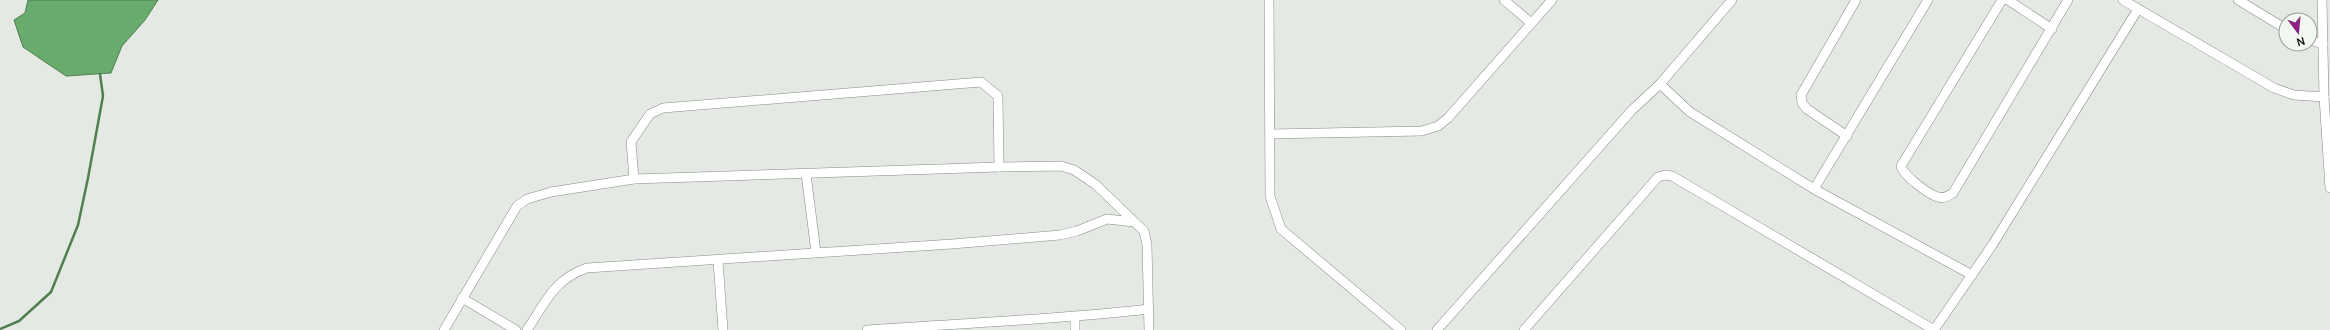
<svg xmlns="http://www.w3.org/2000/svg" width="2330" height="330" font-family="Manrope,sans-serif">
<rect width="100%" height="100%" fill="#e4e9e4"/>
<!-- water -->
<polygon fill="#69ab6c" stroke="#507f52" points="28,0 158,0 145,20 122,46 111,73 66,76 23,47 14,20 25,13"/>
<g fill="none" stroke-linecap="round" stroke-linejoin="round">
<!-- stream -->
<polyline stroke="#507f52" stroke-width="2.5" points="0,329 19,321 51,292 78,225 88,178 103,96 100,74"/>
<defs>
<g id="minor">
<polyline points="1269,0 1270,196 1281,229 1401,330"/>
<polyline points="1504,0 1530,22"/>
<path d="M2002,0L1901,166C1903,175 1929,195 1938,197C1944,199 1948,196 1953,193L2068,0"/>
<polyline points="2008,0 2052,29"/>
<polyline points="2123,0 2274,88 2294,95 2324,97"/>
<polyline points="2238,0 2286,29"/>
<polyline points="2322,0 2324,97 2330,188"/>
<polyline points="2310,40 2323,44"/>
<polyline points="1660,84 1690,112 1814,189 1928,0"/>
<polyline points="1270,134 1422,131 1438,126 1448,118 1552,0"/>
<polyline points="1847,136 1807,109 1802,103 1801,95 1856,0"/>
<polyline points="806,174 816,252"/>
<polyline points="634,179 631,142 650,114 663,108 981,82 998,96 999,167"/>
<polyline points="1814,189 1972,275"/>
<polyline points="718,261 723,330"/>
<polyline points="462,298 516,330"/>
<polyline points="444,330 517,206 527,199 551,192 634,179 999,167 1061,166 1074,170 1095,184 1144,231 1147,245 1149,330"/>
<path d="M527,330C545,303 554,279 587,268L952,244L1060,235L1077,231L1107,219L1134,222"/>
<path d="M867,330C961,323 1055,320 1149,309"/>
<polyline points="1075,330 1075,318"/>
<polyline points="1437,330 1632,110 1660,84 1732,0"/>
<polyline points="1524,330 1658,177 1665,175 1672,176 1934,330"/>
<polyline points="1934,330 1993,244 2138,9"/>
</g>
</defs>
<!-- minor casing -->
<use href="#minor" stroke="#878b87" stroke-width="10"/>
<!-- minor -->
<use href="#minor" stroke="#fff" stroke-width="9"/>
</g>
<!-- north arrow -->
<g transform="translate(2298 32) rotate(164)"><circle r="19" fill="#f1f7f1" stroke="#999d99"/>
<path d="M0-3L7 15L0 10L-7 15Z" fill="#8d2185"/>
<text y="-6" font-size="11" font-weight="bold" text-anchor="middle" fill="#161716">N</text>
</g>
</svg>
